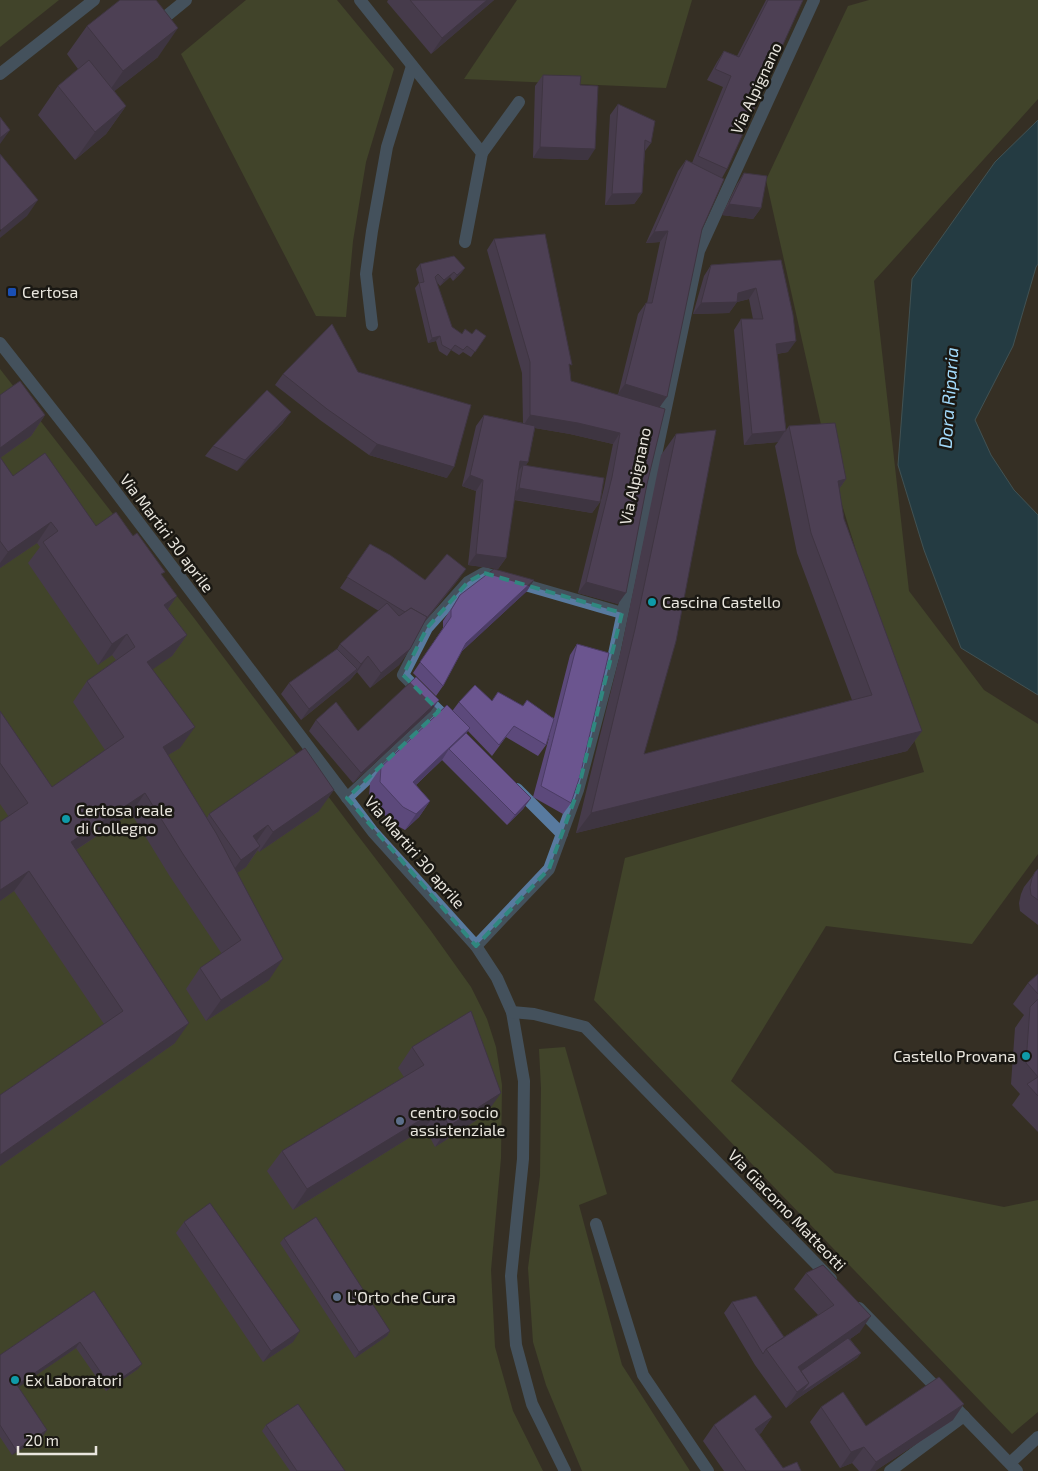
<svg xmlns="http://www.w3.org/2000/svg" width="1038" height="1471" font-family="'Exo 2',sans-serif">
<rect width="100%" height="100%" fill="#353024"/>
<!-- green -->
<g fill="#505d31">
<polygon points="0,0 59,0 0,47"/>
<polygon points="246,0 337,0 394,69 366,162 353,241 346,317 316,316 181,54"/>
<polygon points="517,0 692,0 666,88 464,79"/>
<polygon points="869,0 1038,0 1038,99 874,281 909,591 984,690 1038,724 1038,854 972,944 826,926 731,1081 835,1173 1004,1207 1038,1200 1038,1412 1012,1434 594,1000 625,858 924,772 831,469 766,180 848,6"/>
<polygon points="0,369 194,618 349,824 431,931 471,987 487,1019 496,1047 502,1085 501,1158 491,1270 495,1347 513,1411 543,1471 0,1471"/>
<polygon points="565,1047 607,1194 579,1205 622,1365 690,1471 582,1471 546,1385 533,1342 528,1268 540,1176 541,1088 539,1049"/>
</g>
<!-- water -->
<polygon fill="#104b67" stroke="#517a8b" points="1038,120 1038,264 1036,267 1013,346 975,420 991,455 1014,490 1038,515 1038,695 961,648 924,550 898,465 912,279 995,162"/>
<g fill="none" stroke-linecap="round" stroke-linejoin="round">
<!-- minor -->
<g stroke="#587a9f" stroke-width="12">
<polyline points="360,0 482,153 465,242"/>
<polyline points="164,18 186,0"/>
<polyline points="0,74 94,0"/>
<polyline points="482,153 519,102"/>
<polyline points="372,325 366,274 372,231 387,147 412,66"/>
<polyline points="0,343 84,450 373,832 476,946 497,978 512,1012 524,1081 523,1159 511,1276 516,1345 532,1404 565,1471"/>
<polyline points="451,723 403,675 427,628 468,582 484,573 622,613"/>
<polyline points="517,789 562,834"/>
<polyline points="347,798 439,711"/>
<polyline points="476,946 549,869 578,790 614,654 699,251 814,0"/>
<polyline points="512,1012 534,1014 585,1027 831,1279"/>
<polyline points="596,1224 643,1375 708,1471"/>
<polyline points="859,1308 1017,1471"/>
<polyline points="1010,1463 1038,1437"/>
<polyline points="890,1471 964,1416"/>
</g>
</g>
<!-- wall -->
<g fill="#5c497b">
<polygon points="388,0 494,0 431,54 387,2"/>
<polygon points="766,0 803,0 727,169 722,178 702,229 659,407 618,604 578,593 604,488 613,444 570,434 535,428 528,462 526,465 600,502 592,513 514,500 506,558 498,569 468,565 476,491 462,486 476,426 484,415 523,423 522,373 487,250 494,239 570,369 571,381 618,395 638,314 646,303 647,303 660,242 646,243 678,171 686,160 692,163 723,87 707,80 717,62 724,51 737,56"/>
<polygon points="87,26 158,57 114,91 126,106 106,134 75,160 38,115 58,86 78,69 67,54"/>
<polygon points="543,75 580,85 588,160 533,158 535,86"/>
<polygon points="618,104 651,143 645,151 642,193 634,204 605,205 610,115"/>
<polygon points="744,173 761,208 753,219 722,215 737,184"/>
<polygon points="781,260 788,352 777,354 786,430 789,426 846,479 839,489 844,519 922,731 907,751 576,833 621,650 661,455 676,434 644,754 852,700 797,553 775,446 778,442 744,445 734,330 741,319 753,319 749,299 737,302 729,313 693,314 704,276 711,265"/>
<polygon points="420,264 465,268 461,273 453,281 450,277 440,286 436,281 452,327 462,334 486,336 471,357 463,352 459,355 451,350 447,356 439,351 436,341 428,343 415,288 419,283 416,269"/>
<polygon points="358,372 447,478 369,455 320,420 275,385 283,374"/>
<polygon points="0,395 45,415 31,436 0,458 13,476 96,526 162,576 177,596 168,609 187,635 172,656 152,669 180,748 168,755 207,818 209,814 319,811 259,852 258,850 246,867 237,873 269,980 206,1021 186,989 200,968 222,954 169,875 131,813 76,850 175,1043 0,1166 0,1095 104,1024 14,891 0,901 0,822 9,817 0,804 0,711 52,787 105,750 73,702 87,681 116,660 112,655 98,665 28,563 40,547 37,543 0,568"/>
<polygon points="283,423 237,471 205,456 213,446"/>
<polygon points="370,544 425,580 458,580 424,623 410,649 399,665 370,688 357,672 350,680 301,720 281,694 289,683 337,649 340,644 379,611 340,588"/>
<polygon points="534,580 527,591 462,651 443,686 436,696 413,673 443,628 443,621 460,595"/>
<polygon points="577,644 571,803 563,814 533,797 550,734 546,745 538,756 506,737 492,756 468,731 466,733 531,798 523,809 507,825 442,760 416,785 430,801 419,817 405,830 392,823 369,798 370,783 381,767 453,710 459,702 492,701 523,706 554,718 570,655"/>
<polygon points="431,711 353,783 309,731 316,720 358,731"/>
<polygon points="1038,869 1038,925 1020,911 1019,903 1021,894 1024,887"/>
<polygon points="1038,974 1038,1132 1012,1105 1020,1094 1011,1084 1015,1028 1024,1015 1013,1004 1028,983"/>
<polygon points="412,1047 486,1114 435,1147 425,1128 293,1210 267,1171 282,1151 404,1077 398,1068"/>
<polygon points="184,1222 293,1342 263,1362 176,1233"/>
<polygon points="284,1238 390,1331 387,1336 355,1358 280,1243"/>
<polygon points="806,1273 860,1332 850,1339 861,1353 857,1358 797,1399 786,1408 755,1365 724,1313 732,1302 784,1337 818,1315 794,1289"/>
<polygon points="94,1291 138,1369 106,1391 76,1348 18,1387 43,1436 12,1455 0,1437 0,1355"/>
<polygon points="821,1407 866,1426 953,1420 875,1471 859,1471 852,1463 840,1468 810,1422"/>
<polygon points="772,1417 761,1433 759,1434 783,1468 801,1471 724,1471 703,1441 714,1425"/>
<polygon points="266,1425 345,1471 290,1471 262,1431"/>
</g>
<!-- shaded-wall -->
<g fill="#4b3c64">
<polygon points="487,0 494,0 431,54 442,38"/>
<polygon points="178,28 158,57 103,100 123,71"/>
<polygon points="126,106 106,134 75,160 95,132"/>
<polygon points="10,130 0,144 0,138"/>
<polygon points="540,147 595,149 588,160 533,158"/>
<polygon points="642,193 634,204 605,205 612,194"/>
<polygon points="38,200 27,216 0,238 0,232 1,230"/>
<polygon points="729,204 761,208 753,219 722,215"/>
<polygon points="668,231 660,242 646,243 654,232"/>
<polygon points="465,268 461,273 453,281 457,275"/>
<polygon points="454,272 450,277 440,286 444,280"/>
<polygon points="756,288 749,299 737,302 729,313 693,314 701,303"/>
<polygon points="440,336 436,341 428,343 432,338"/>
<polygon points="796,341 788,352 769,355 776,344"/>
<polygon points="625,384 667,397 659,408 617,395"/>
<polygon points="291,412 283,423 237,471 245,460"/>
<polygon points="45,415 31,436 0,458 0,448"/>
<polygon points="530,415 578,423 620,433 613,444 570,434 523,426"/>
<polygon points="785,431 778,442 744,445 752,434"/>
<polygon points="377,444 454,467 447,478 369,455"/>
<polygon points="520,461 528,462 522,471 523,465 517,473"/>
<polygon points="470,475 483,480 476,491 462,486"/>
<polygon points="846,479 832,499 838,481"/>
<polygon points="519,488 600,502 592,513 511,499"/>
<polygon points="51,522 37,543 0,568 0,563 8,552"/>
<polygon points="476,554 506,558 498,569 468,565"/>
<polygon points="466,569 458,580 415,633 423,622"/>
<polygon points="534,580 527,591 459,654 466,643"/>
<polygon points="586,582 626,593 618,604 578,593"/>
<polygon points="177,596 162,617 164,605"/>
<polygon points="127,634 112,655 98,665 112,644"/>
<polygon points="187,635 172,656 133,683 147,662"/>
<polygon points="410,649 399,665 370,688 381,673"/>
<polygon points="368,656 357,672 350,680 361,664"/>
<polygon points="357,669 350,680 301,720 309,709"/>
<polygon points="439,700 431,711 353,783 361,773"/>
<polygon points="195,727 180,748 148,767 163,747"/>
<polygon points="470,728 459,744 449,749 442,760 402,798 413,782"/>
<polygon points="922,731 907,751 576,833 591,813"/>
<polygon points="334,790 319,811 259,852 273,832"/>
<polygon points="145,793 131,813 56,863 71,842"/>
<polygon points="531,798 523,809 507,825 515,815"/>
<polygon points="430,801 419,817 405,830 416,814"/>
<polygon points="268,825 254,845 253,836"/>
<polygon points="260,846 246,867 226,880 241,860"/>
<polygon points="29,871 14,891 0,901 0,890"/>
<polygon points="283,959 269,980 206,1021 221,1000"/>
<polygon points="189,1023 175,1043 0,1166 0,1155"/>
<polygon points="501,1093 486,1114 435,1147 449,1126"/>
<polygon points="440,1108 425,1128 293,1210 307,1189"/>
<polygon points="871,1316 860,1332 792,1380 798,1367"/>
<polygon points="300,1331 293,1342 263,1362 271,1351"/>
<polygon points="390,1331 387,1336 355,1358 359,1352"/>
<polygon points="80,1342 76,1348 13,1391 17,1385"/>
<polygon points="861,1353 857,1358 797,1399 786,1408 797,1392 809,1383"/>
<polygon points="142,1364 138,1369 106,1391 110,1386"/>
<polygon points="964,1404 953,1420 875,1471 870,1471 876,1462"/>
<polygon points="772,1417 761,1433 744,1445 755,1429"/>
<polygon points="47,1430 43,1436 12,1455 16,1450"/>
<polygon points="864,1447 852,1463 840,1468 851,1452"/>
</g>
<!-- building -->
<g fill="#6b558f" stroke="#4b3c64">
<polygon points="120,0 156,0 178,28 123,71 87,26"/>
<polygon points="410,0 487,0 442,38"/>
<polygon points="768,0 803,0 727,169 698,156 731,76 715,69 724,51 739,57"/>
<polygon points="89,60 126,106 95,132 58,86"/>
<polygon points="543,75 581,76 580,85 598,86 595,149 540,147"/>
<polygon points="618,104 655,121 651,143 645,140 642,193 612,194"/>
<polygon points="0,117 10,130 0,138"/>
<polygon points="0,154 38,200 1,230 0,229"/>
<polygon points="686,160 724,179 702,229 667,397 625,384 646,303 652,303 668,231 654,232"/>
<polygon points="744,173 767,176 761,208 729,204"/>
<polygon points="545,234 572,365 569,364 571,381 665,409 647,484 626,593 586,582 612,477 620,433 578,423 530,415 530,362 494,239"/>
<polygon points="454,256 465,268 457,275 454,272 444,280 438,274 435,277 452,327 462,334 465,329 472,334 476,329 486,336 475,352 467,346 463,350 455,345 451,350 442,345 440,336 432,338 419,283 424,282 420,264"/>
<polygon points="781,260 793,315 796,341 776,344 786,431 752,434 741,319 763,319 756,288 738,293 737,302 701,303 711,265"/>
<polygon points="332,324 358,372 471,405 454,467 377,444 327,409 283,374"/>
<polygon points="20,381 45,415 0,448 0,395"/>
<polygon points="267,390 291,412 245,460 213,446"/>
<polygon points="484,415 535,426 528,462 520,461 506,558 476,554 483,480 470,475"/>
<polygon points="835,423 846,479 838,481 844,519 922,731 591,813 635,629 676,434 716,430 676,641 644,754 872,695 811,533 789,426"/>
<polygon points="45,453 96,526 116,512 133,536 137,533 165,572 161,574 177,596 164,605 187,635 147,662 195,727 163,747 216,833 283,959 221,1000 200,968 241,940 183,854 145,793 71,842 189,1023 0,1155 0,1095 123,1011 29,871 0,890 0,822 28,803 0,763 0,711 52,787 124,737 87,681 135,647 127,634 112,644 43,542 58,531 51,522 8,552 0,541 0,457 13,476"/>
<polygon points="523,465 604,478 600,502 519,488"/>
<polygon points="370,544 390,555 425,580 447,554 466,569 426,619 427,617 411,608 405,612 347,577"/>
<polygon points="494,569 534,580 466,643 443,686 420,662 451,617 451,610 460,595"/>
<polygon points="387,603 399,616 411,608 427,617 410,649 381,673 368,656 361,664 340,644"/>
<polygon points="577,644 609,653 580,776 571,803 541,786"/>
<polygon points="337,649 357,669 309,709 289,683"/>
<polygon points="416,677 439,700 361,773 316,720 336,702 358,731"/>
<polygon points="475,685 492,701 498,692 523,706 527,700 554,719 546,745 514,726 499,745 459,702"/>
<polygon points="447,705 470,728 413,782 430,801 416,814 403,807 380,782 381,767"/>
<polygon points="466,733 531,798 515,815 449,749"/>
<polygon points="305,748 334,790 273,832 268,825 253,836 260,846 241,860 209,814"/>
<polygon points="1038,869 1038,900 1031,895 1030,887 1032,878 1035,872"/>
<polygon points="1038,974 1038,994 1028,983"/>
<polygon points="1038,999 1038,1096 1027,1084 1038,1077 1026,1063 1030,1007"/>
<polygon points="471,1011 501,1093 449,1126 440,1108 307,1189 282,1151 424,1065 412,1047"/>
<polygon points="210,1203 300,1331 271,1351 184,1222"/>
<polygon points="316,1217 390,1331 359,1352 284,1238"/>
<polygon points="823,1265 871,1316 798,1367 809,1383 797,1392 766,1349 834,1305 806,1273"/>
<polygon points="94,1291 142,1364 110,1386 80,1342 17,1385 47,1430 16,1450 0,1425 0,1355"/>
<polygon points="756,1296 784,1337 766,1349 763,1354 732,1302"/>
<polygon points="848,1338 861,1353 801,1393 809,1383 801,1371"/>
<polygon points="939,1377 964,1404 876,1462 864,1447 851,1452 821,1407 843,1392 866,1426"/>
<polygon points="755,1395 772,1417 755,1429 783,1468 797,1462 801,1471 746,1471 714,1425"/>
<polygon points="298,1404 345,1471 297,1471 266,1425"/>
</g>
<!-- marked area -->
<path d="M0 0H1038V1471H0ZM484,573L622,613L578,790L549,869L476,946L347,798L439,711L403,675L427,628L468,582Z" fill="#353024" fill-opacity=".55" fill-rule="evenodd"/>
<path fill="none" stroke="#30877f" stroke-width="4" stroke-dasharray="10 6" stroke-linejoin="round" d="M484,573L622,613L578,790L549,869L476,946L347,798L439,711L403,675L427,628L468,582Z"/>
<!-- markers -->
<rect fill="#1a4fb4" stroke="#1a1813" stroke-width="2" x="7" y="287" width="10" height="10" rx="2.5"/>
<g fill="#0f9aa8" stroke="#1a1813" stroke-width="2">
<circle cx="652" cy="602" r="5"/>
<circle cx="66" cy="819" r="5"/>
<circle cx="1026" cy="1056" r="5"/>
<circle cx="15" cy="1380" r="5"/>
</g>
<g fill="#5c6f8a" stroke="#1a1813" stroke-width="2">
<circle cx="400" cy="1121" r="5"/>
<circle cx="337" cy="1297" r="5"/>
</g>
<g text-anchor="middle" stroke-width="5" stroke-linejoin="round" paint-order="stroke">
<!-- street labels -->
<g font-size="16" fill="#e9e6de" stroke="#1a1813">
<text transform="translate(756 88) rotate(-65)" y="6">Via Alpignano</text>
<text transform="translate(635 476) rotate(-78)" y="6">Via Alpignano</text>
<text transform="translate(167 533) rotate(53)" y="6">Via Martiri 30 aprile</text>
<text transform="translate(415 852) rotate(49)" y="6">Via Martiri 30 aprile</text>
<text transform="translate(787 1210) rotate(46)" y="6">Via Giacomo Matteotti</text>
</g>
<!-- poi labels -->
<g font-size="16" fill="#e9e6de" stroke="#1a1813" text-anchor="start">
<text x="22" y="298">Certosa</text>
<text x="662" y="608">Cascina Castello</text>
<text x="76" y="816">Certosa reale<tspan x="76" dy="18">di Collegno</tspan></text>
<text x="1016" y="1062" text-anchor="end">Castello Provana</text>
<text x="410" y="1118">centro socio<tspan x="410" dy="18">assistenziale</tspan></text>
<text x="347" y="1303">L'Orto che Cura</text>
<text x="25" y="1386">Ex Laboratori</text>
</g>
<!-- water labels -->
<g font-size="18" font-style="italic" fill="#a3dbfc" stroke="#1a1813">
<text transform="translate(949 398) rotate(-86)" y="6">Dora Riparia</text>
</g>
</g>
<!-- scale -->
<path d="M18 1446v8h78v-8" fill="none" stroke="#e9e6de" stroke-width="2.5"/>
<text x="25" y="1446" font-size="15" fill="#e9e6de" stroke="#1a1813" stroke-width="4" paint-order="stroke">20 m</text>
</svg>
